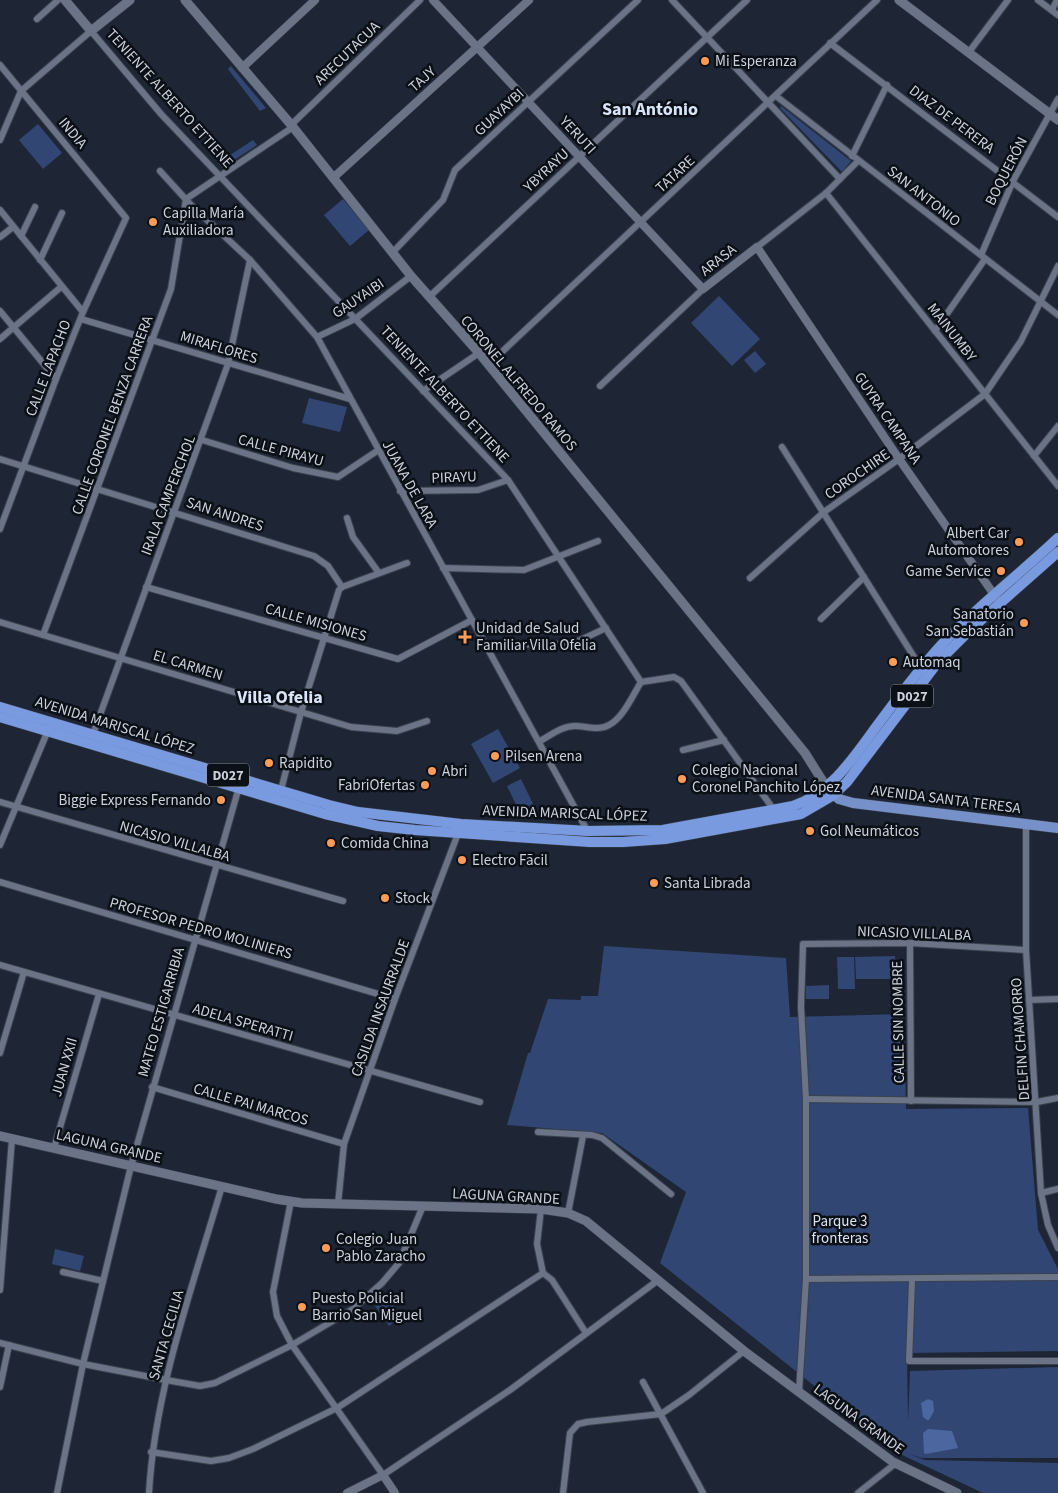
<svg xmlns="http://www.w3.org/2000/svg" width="1058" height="1493" font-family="'Source Sans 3',sans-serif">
<rect width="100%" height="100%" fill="#1e2635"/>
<!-- green -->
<g fill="#314672">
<polygon points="231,66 266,108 260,111 228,69"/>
<polygon points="781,106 851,161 842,172 780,108"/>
<polygon points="38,124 62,153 43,169 19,140"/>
<polygon points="253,140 257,145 222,168 218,163"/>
<polygon points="343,199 369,230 350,246 324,215"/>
<polygon points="719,296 760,339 732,366 691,323"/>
<polygon points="755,351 766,364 755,373 744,360"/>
<polygon points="309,398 347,407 340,432 302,423"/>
<polygon points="498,729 520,768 493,783 471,744"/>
<polygon points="521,779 534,806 520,813 507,786"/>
<polygon points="604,946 786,958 790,1017 904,1014 906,1109 1028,1108 1038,1230 1058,1269 1058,1351 907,1353 908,1422 910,1371 1058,1367 1058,1458 922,1458 909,1454 925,1460 1058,1463 1058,1493 983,1493 900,1454 660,1263 686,1192 602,1133 507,1125 528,1053 530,1053 548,999 581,1000 581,996 598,996"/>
<polygon points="895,956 896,979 856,979 855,957"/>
<polygon points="837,957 854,957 855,989 838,989"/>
<polygon points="829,985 829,999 806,999 806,986"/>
<polygon points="55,1249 84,1256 80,1271 52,1264"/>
<polygon points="386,1294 401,1317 389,1326 373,1303"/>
</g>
<!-- water -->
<g fill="#4c67a0">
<polygon points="928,1399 933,1401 934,1411 929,1420 927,1420 923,1417 921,1403"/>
<polygon points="928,1429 952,1431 958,1448 926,1454 924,1453 923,1433"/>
</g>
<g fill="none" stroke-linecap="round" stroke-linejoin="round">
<defs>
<g id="minor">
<polyline points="672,0 840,179"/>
<polyline points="1038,0 1058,15"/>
<polyline points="1052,10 1057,0"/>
<polyline points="37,19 58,0"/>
<polyline points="830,43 1058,217"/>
<polyline points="969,52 1008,0"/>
<polyline points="0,65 126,218 83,312 56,379 0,529"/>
<polyline points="776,96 1058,315"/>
<polyline points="291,125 420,0"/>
<polyline points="0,140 21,91 91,31 161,114 508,480 641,682"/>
<polyline points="852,156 887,85"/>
<polyline points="160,171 191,205 250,260 317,337 588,832"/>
<polyline points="826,193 1058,486"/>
<polyline points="0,210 83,312"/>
<polyline points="21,236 35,207"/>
<polyline points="0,237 13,227"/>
<polyline points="757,247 826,193 858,161"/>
<polyline points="392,253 443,200 455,170 638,0"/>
<polyline points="981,255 1013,181 1058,99"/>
<polyline points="40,260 62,213"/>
<polyline points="429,297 747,0"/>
<polyline points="0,311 56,379"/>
<polyline points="81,319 350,399"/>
<polyline points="935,331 985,259"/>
<polyline points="317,337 355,319 411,276"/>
<polyline points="0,339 61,287"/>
<polyline points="488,365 877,0"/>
<polyline points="600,386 703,289"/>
<polyline points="423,391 479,353"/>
<polyline points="202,440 293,468 338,477 377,451"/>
<polyline points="782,447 921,668"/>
<polyline points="1034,456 1058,426"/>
<polyline points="0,459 314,556 328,566 342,587"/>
<polyline points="400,491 478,490 508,480"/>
<polyline points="347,518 353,537 379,573"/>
<polyline points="443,568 524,570 598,541"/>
<polyline points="750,578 824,512 899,459 985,394 1021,341 1058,266"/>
<polyline points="146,587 398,659 472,620"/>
<polyline points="342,587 407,563"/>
<polyline points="821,619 864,577"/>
<polyline points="0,622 351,727 397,731 427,721"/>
<polyline points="43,635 171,289 186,199 293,127"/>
<polyline points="486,645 572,644 606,628"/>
<polyline points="641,682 674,677 681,681 774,810"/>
<polyline points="93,734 228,364 250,260"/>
<path d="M540,741C551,735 562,726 575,726C586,726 599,731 609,725C623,718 633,695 641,682"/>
<polyline points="683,750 724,740"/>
<polyline points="280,794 301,712 339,590 342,587"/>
<polyline points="0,802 343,901"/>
<polyline points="1026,825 1026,950 1041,1193 1048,1225 1058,1248"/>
<polyline points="0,845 49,728"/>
<polyline points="0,882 395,999"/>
<polyline points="910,943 911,1101"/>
<polyline points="0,965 480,1102"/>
<polyline points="1029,1000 1058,999"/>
<polyline points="0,1053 24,972"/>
<polyline points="152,1087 344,1144"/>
<polyline points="806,1099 1037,1102 1058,1098"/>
<polyline points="538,1132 592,1135 602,1138 671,1194"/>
<polyline points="54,1148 99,994"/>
<polyline points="1041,1193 1058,1189"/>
<polyline points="291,1201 273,1292 277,1316 292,1345 383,1475 510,1390 657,1281"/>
<polyline points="338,1204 344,1144 395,999 459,831"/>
<polyline points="541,1209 537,1244 543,1273"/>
<polyline points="568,1213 583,1136"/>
<polyline points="63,1272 103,1281"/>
<polyline points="806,1279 1058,1277"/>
<polyline points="912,1280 909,1361 1058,1361"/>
<polyline points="0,1290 12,1139"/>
<polyline points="0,1343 83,1364 166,1380 200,1386 215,1383 292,1345 353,1309 382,1283 399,1263 423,1206"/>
<polyline points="643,1382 703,1493"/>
<polyline points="0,1387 9,1345"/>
<polyline points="799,1392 806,1279 806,1099 801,1007 803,944 910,943 1026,950"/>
<polyline points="151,1452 211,1461 229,1458 253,1449 337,1408 543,1273 552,1280 586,1333"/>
<polyline points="57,1493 83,1364 131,1166 239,787"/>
<path d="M149,1493C155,1388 193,1286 222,1186"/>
<polyline points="563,1493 570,1433 578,1424 587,1422 661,1414 689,1395 744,1351"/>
<polyline points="858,1493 896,1463"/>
</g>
<g id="tertiary">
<polyline points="433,0 703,289 757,247 899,459 1000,603"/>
<polyline points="242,68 315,0"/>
<polyline points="333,178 529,0"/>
<polyline points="347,1493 383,1475 395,1493"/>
</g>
<g id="secondary">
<polyline points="65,0 91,31 130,0"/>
<polyline points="185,0 293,127 411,276 479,353 805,753 827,788"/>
<polyline points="899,0 1058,120"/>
<polyline points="0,1136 276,1199 302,1203 541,1209 568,1213 586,1221 744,1351 893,1462 957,1493"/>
</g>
<polyline id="primary" points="828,789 839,799 853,803 1058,828"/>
<g id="trunk">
<path d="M0,707L329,805L358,812L461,824L588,831L663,830L793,806C833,792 855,755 879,723C900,695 921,666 946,640C980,604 1021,573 1058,538"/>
<polyline points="0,717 325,814 378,826 415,830 590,842 623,842 665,839 801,814 832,796 847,782 938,662 971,629 1058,552"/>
</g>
</defs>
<!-- minor casing -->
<use href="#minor" stroke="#3b414e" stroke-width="8"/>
<!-- tertiary casing -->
<use href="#tertiary" stroke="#3b414e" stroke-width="9"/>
<!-- secondary casing -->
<use href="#secondary" stroke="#3b414e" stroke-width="10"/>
<!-- primary casing -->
<use href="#primary" stroke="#3b414e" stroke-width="11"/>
<!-- trunk casing -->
<use href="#trunk" stroke="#3b414e" stroke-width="11"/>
<!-- minor -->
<use href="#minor" stroke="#6b7487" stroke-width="6"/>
<!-- tertiary -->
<use href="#tertiary" stroke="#6b7487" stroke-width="8"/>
<!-- secondary -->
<use href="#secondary" stroke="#6b7487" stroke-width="9"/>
<!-- primary -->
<use href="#primary" stroke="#7691c9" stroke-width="10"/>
<!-- trunk -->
<use href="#trunk" stroke="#7a9adf" stroke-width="10"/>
</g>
<!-- markers -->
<g fill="#fd9c56" stroke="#0b0f16" stroke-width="2">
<circle cx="705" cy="61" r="5"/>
<circle cx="153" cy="222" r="5"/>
<circle cx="1019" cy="542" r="5"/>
<circle cx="1001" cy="571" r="5"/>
<circle cx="1024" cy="623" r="5"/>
<path d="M462.5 629.5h5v5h5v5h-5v5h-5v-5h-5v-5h5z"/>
<circle cx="893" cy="662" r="5"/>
<circle cx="495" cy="756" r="5"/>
<circle cx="269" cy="763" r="5"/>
<circle cx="432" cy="771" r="5"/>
<circle cx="682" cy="779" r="5"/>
<circle cx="425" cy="785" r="5"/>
<circle cx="221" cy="800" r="5"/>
<circle cx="810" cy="831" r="5"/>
<circle cx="331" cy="843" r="5"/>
<circle cx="462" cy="860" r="5"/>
<circle cx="654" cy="883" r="5"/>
<circle cx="385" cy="898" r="5"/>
<circle cx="326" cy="1248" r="5"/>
<circle cx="302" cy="1307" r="5"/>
</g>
<g text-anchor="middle" stroke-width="5" stroke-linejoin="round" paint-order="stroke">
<!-- shield labels -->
<g fill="#0b0f16" stroke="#9297a1" stroke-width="1">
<rect x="891" y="684.5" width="42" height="23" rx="4"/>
<rect x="207" y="763.5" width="42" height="23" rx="4"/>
</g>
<g font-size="14" font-weight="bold" fill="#ccd1dc">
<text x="912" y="701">D027</text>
<text x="228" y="780">D027</text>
</g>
<!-- street labels -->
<g font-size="15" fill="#ccd1dc" stroke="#0b0f16">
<text transform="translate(347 53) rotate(-44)" y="5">ARECUTACUA</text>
<text transform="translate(422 79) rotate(-42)" y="5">TAJY</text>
<text transform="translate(170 98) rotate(48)" y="5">TENIENTE ALBERTO ETTIENE</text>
<text transform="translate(499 112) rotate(-43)" y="5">GUAYAYBI</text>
<text transform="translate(952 119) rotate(37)" y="5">DIAZ DE PERERA</text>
<text transform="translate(73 133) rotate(50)" y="5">INDIA</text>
<text transform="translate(578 135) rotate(47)" y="5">YERUTI</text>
<text transform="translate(546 170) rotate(-43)" y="5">YBYRAYU</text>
<text transform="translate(1006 171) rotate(-63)" y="5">BOQUERÓN</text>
<text transform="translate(675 174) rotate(-43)" y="5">TATARE</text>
<text transform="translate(924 196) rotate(38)" y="5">SAN ANTONIO</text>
<text transform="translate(718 260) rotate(-38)" y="5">ARASA</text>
<text transform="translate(358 298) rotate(-34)" y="5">GAUYAIBI</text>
<text transform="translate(952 332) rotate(52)" y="5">MAINUMBY</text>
<text transform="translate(219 347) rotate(17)" y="5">MIRAFLORES</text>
<text transform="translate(48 368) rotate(-69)" y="5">CALLE LAPACHO</text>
<text transform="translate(519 383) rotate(50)" y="5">CORONEL ALFREDO RAMOS</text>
<text transform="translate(445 394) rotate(47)" y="5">TENIENTE ALBERTO ETTIENE</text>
<text transform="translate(112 415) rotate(-70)" y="5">CALLE CORONEL BENZA CARRERA</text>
<text transform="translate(888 418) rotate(56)" y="5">GUYRA CAMPANA</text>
<text transform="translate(281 450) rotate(15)" y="5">CALLE PIRAYU</text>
<text transform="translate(857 474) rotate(-35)" y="5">COROCHIRE</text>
<text transform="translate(454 477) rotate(-2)" y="5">PIRAYU</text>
<text transform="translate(410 484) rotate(61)" y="5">JUANA DE LARA</text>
<text transform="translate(168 495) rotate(-69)" y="5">IRALA CAMPERCHOL</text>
<text transform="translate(225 514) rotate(18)" y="5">SAN ANDRES</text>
<text transform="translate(316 622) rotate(16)" y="5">CALLE MISIONES</text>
<text transform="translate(188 665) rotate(17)" y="5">EL CARMEN</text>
<text transform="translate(115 725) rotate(17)" y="5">AVENIDA MARISCAL LÓPEZ</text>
<text transform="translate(946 799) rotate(7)" y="5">AVENIDA SANTA TERESA</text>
<text transform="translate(565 813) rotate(2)" y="5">AVENIDA MARISCAL LÓPEZ</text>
<text transform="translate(175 841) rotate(16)" y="5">NICASIO VILLALBA</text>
<text transform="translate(201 928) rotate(16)" y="5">PROFESOR PEDRO MOLINIERS</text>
<text transform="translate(914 933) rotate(2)" y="5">NICASIO VILLALBA</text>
<text transform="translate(380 1008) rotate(-70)" y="5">CASILDA INSAURRALDE</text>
<text transform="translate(161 1012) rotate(-74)" y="5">MATEO ESTIGARRIBIA</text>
<text transform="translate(243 1022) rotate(16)" y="5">ADELA SPERATTI</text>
<text transform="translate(898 1022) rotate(-91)" y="5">CALLE SIN NOMBRE</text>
<text transform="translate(1020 1039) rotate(-94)" y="5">DELFIN CHAMORRO</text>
<text transform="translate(64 1067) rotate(-74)" y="5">JUAN XXII</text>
<text transform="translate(251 1104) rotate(16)" y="5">CALLE PAI MARCOS</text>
<text transform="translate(109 1146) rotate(13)" y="5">LAGUNA GRANDE</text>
<text transform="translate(506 1196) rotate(3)" y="5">LAGUNA GRANDE</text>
<text transform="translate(166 1335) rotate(-74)" y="5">SANTA CECILIA</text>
<text transform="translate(859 1419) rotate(36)" y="5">LAGUNA GRANDE</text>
</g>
<!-- poi labels -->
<g font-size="15" fill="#ccd1dc" stroke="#0b0f16" text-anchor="start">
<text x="715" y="66">Mi Esperanza</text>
<text x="163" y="218">Capilla María<tspan x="163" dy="17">Auxiliadora</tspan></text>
<text x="1009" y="538" text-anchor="end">Albert Car<tspan x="1009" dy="17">Automotores</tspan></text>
<text x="991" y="576" text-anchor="end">Game Service</text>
<text x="1014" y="619" text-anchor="end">Sanatorio<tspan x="1014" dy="17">San Sebastián</tspan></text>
<text x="476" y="633">Unidad de Salud<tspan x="476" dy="17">Familiar Villa Ofelia</tspan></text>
<text x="903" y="667">Automaq</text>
<text x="505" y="761">Pilsen Arena</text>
<text x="279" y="768">Rapidito</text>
<text x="692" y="775">Colegio Nacional<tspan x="692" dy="17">Coronel Panchito López</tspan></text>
<text x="442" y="776">Abri</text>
<text x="415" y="790" text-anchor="end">FabriOfertas</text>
<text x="211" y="805" text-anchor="end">Biggie Express Fernando</text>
<text x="820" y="836">Gol Neumáticos</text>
<text x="341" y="848">Comida China</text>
<text x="472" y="865">Electro Fãcil</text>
<text x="664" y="888">Santa Librada</text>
<text x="395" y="903">Stock</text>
<text x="336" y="1244">Colegio Juan<tspan x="336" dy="17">Pablo Zaracho</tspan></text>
<text x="312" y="1303">Puesto Policial<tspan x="312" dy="17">Barrio San Miguel</tspan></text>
</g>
<!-- park labels -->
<g font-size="15" fill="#dbe4f5" stroke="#0b0f16">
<text x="840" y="1226">Parque 3<tspan x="840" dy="17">fronteras</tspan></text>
</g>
<!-- quarter labels -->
<g font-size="18" font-weight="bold" fill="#d9e4f9" stroke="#0b0f16">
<text x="650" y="115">San António</text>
<text x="280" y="703">Villa Ofelia</text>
</g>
</g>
</svg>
